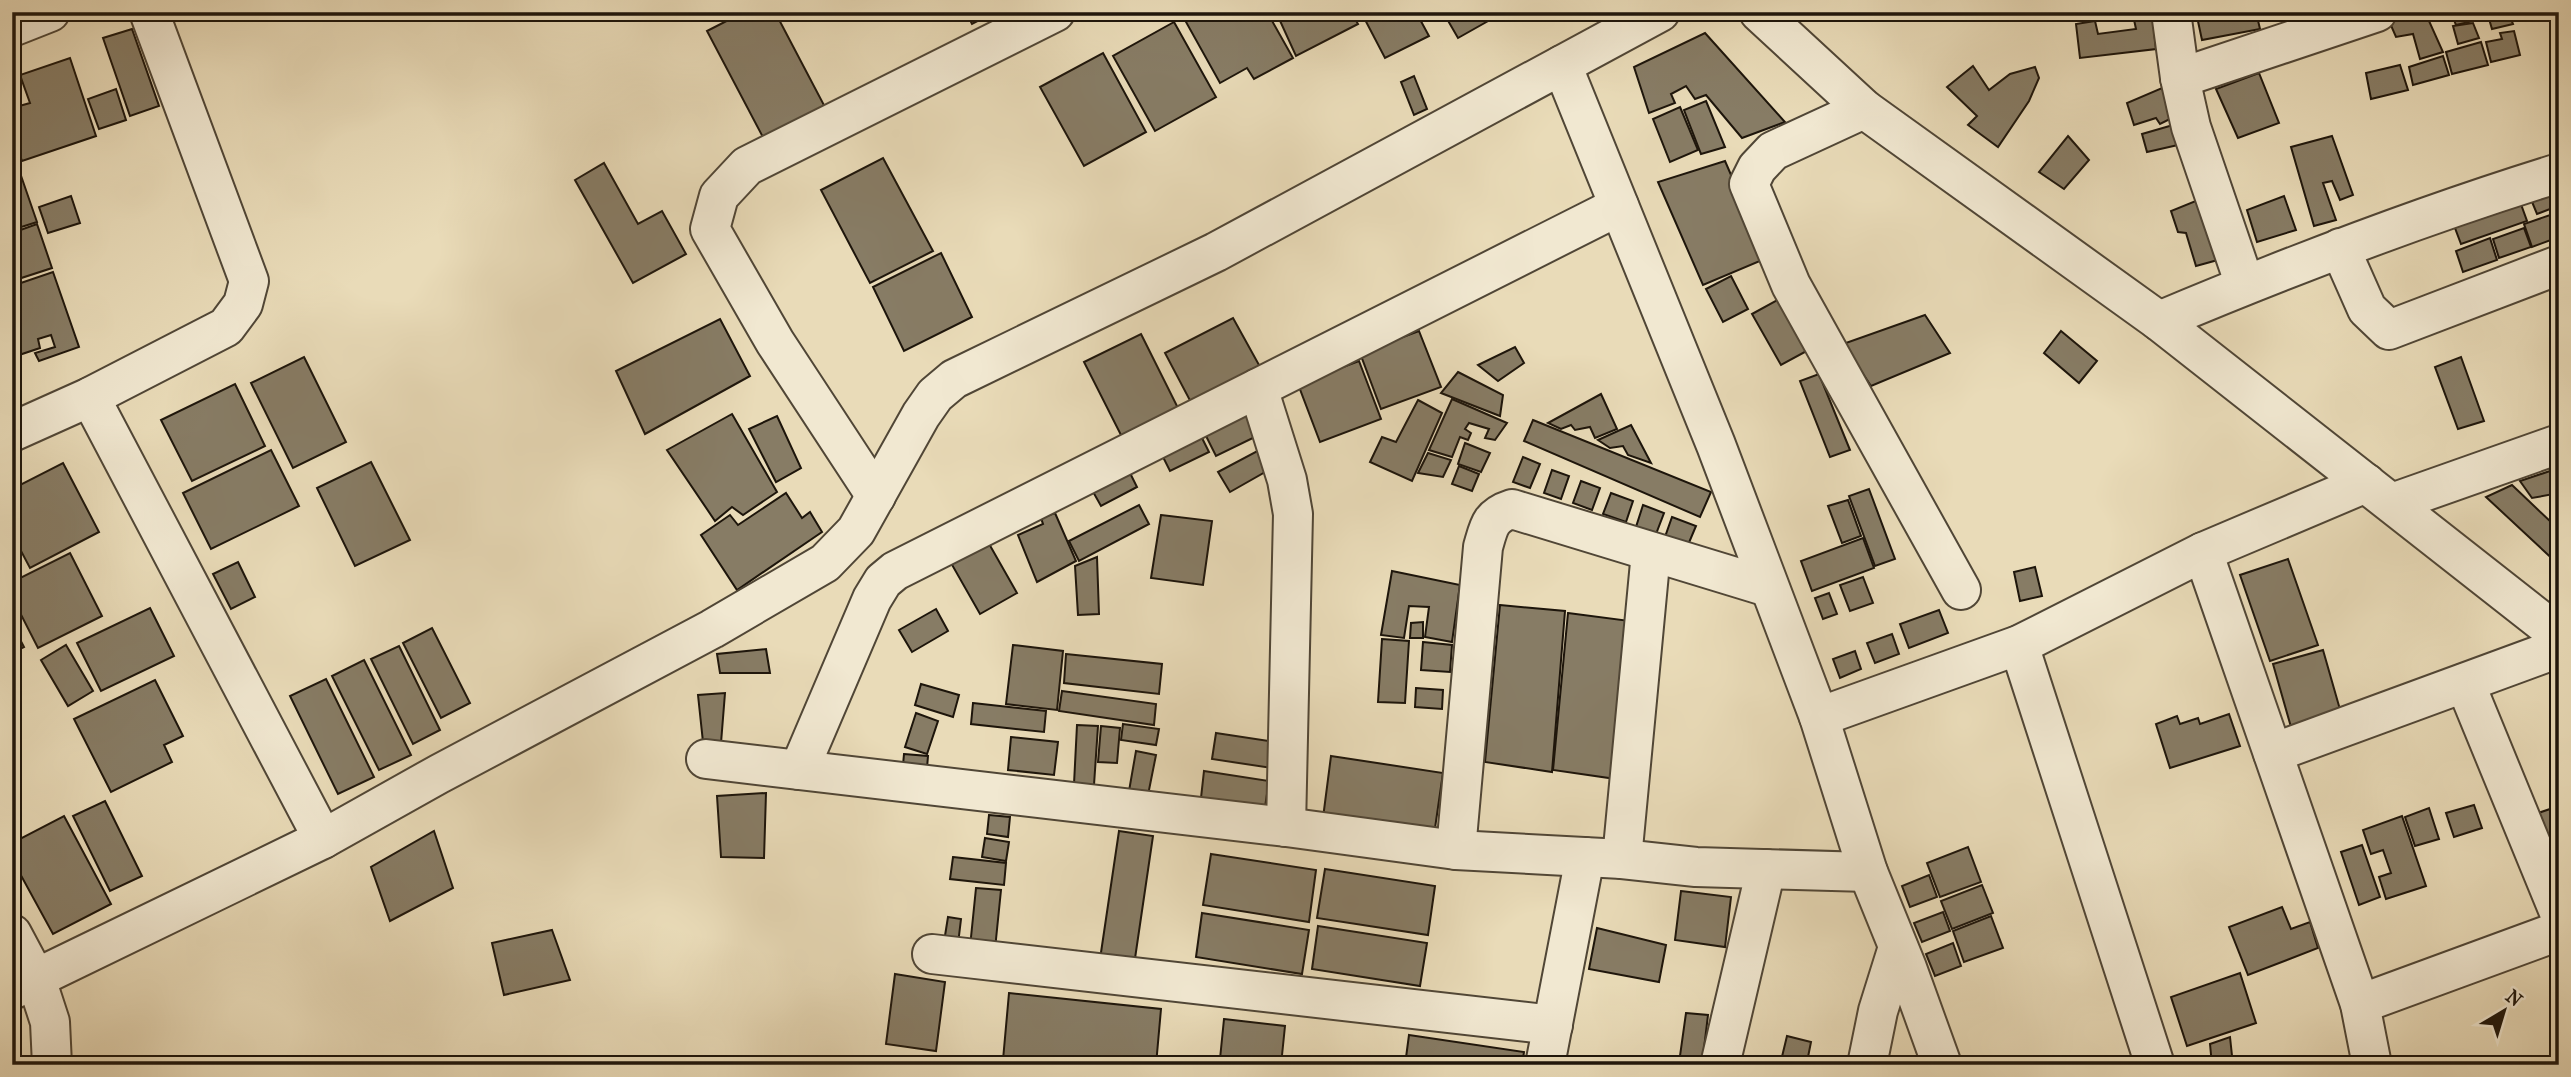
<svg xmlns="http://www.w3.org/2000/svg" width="2571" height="1077" font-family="'IM FELL French Canon',serif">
<rect width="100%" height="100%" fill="#e9dbb8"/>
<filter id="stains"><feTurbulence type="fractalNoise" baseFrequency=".00286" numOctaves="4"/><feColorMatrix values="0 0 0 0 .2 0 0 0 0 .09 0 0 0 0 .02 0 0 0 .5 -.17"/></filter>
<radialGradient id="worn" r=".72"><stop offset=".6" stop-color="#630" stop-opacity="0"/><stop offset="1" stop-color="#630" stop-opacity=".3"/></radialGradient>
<!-- building -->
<g fill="#877c65" stroke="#1d150b" stroke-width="2">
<polygon points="744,12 775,12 826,109 765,141 707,31"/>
<polygon points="966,12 995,12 972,24"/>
<polygon points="1204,12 1267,12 1293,58 1254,79 1247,68 1220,83 1186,22"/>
<polygon points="1276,12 1351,12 1358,24 1296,56"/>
<polygon points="1361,12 1416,12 1429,36 1385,58"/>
<polygon points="1443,12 1504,12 1458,38"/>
<polygon points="2152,12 2156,49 2080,58 2076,24 2095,21 2098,34 2136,29 2133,15"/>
<polygon points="2196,12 2256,12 2260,29 2202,40"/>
<polygon points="2419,12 2425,12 2443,52 2420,59 2413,34 2396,37 2389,21"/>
<polygon points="2451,12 2470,12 2473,21 2456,25"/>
<polygon points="2487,12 2508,12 2513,24 2492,29"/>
<polygon points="1174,22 1216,97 1155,131 1113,56"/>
<polygon points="2473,23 2479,38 2458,44 2453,26"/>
<polygon points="132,29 159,106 130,116 103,38"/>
<polygon points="2514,31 2520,55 2491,62 2486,42 2502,39 2500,33"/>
<polygon points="1705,33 1785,122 1742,138 1706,95 1695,99 1686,86 1671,94 1675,103 1649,113 1634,67"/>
<polygon points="2481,42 2488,65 2452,74 2446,52"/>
<polygon points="1103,53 1146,132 1084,166 1040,87"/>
<polygon points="2443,56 2449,75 2413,85 2409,67"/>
<polygon points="70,58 96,136 22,161 12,132 12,108 30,103 20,75"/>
<polygon points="2400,65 2408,90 2371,99 2366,73"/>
<polygon points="1973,66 1989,90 2010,74 2035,67 2039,78 2029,101 1998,147 1968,125 1977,116 1947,87"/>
<polygon points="2259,73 2279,123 2238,138 2216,89"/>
<polygon points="1414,76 1427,109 1414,115 1401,82"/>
<polygon points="2162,88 2172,118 2160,124 2156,118 2134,125 2127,103"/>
<polygon points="116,89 126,120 99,129 88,99"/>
<polygon points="1706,101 1725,147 1701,154 1684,110"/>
<polygon points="1680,107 1698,150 1670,162 1653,119"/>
<polygon points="2173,125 2178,145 2147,152 2142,134"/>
<polygon points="2068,136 2089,160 2064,189 2039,172"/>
<polygon points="2332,136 2353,195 2340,200 2332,181 2323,183 2336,220 2314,226 2291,147"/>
<polygon points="883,158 933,251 870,283 821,190"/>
<polygon points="1725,161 1767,258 1703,285 1658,182"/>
<polygon points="604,163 638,224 662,211 686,254 633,283 575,180"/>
<polygon points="18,167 37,222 12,230 12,169"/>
<polygon points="2552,189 2558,206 2537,214 2530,197"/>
<polygon points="71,196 80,223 48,233 39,207"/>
<polygon points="2284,196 2296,230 2257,242 2247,210"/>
<polygon points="2518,196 2527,221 2461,244 2452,220"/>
<polygon points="2203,198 2225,258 2196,266 2186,233 2178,232 2171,211"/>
<polygon points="2559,212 2559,237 2532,247 2524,224"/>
<polygon points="37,224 52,268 12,281 12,233"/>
<polygon points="2524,228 2531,247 2499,258 2493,239"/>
<polygon points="2490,238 2497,260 2463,272 2456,251"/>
<polygon points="941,253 972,317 904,351 873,287"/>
<polygon points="53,272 79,347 39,361 35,353 55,347 51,335 38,339 40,348 13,357 12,286"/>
<polygon points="1731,276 1748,309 1723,322 1706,289"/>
<polygon points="1785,296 1814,347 1781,365 1752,314"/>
<polygon points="1925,315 1950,353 1871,386 1843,344"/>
<polygon points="1233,318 1264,374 1195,410 1165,353"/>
<polygon points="720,319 750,376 645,434 616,371"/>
<polygon points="1419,331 1441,387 1381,409 1360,353"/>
<polygon points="2061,331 2097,361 2079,383 2044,353"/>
<polygon points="1141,334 1181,414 1125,443 1084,362"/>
<polygon points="1515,347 1524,363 1498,381 1478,365"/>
<polygon points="304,357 346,442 293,468 251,383"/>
<polygon points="2461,357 2484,421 2458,429 2435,367"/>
<polygon points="1359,361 1381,419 1320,442 1298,384"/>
<polygon points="1458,372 1503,395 1500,416 1441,393"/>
<polygon points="1819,374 1850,450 1830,457 1800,381"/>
<polygon points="235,384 265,446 192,481 161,420"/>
<polygon points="1601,394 1617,429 1595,438 1590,427 1575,430 1571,425 1561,429 1548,423"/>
<polygon points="1452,399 1507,423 1495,440 1485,438 1489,429 1469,423 1465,429 1471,433 1468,440 1460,437 1452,457 1429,450"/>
<polygon points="1418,400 1442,413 1412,481 1370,462 1382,437 1396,442"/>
<polygon points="732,414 777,492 743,515 732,507 715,521 667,450"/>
<polygon points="1248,414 1259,435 1216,456 1206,436"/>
<polygon points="777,416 801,468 776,482 749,429"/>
<polygon points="1533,420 1711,492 1700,517 1524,441"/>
<polygon points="1631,425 1651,463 1628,455 1623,446 1610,448 1598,440"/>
<polygon points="1202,438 1209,452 1170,471 1163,457"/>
<polygon points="1465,443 1490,453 1481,472 1458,464"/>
<polygon points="1263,448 1274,467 1230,492 1218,472"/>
<polygon points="271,450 299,506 211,549 183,493"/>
<polygon points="1428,453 1451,460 1443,477 1418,473"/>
<polygon points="1523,457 1540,464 1530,488 1513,482"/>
<polygon points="371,462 410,540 355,566 317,488"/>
<polygon points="63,463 99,532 30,568 12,534 12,489"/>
<polygon points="1459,466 1479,474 1472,491 1452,484"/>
<polygon points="2559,468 2559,493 2532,498 2520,481"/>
<polygon points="1552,470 1569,476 1561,499 1544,493"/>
<polygon points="1129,471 1137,487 1101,506 1092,490"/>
<polygon points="1581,481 1600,488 1592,510 1573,503"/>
<polygon points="2512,485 2553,524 2559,519 2559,565 2486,497"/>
<polygon points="1869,489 1895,559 1875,566 1849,496"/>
<polygon points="786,493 802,518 810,512 822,532 737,590 701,535 730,515 738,525"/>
<polygon points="1611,493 1633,501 1626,522 1603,514"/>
<polygon points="1848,500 1861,536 1842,543 1828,506"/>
<polygon points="1139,505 1149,524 1079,561 1069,541"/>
<polygon points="1643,505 1664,513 1656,534 1636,527"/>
<polygon points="1055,513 1076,561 1037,582 1018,535 1043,524 1041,518"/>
<polygon points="1161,515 1212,521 1203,585 1151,578"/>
<polygon points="1672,517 1696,526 1688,545 1665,537"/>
<polygon points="1863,538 1874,568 1812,591 1801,561"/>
<polygon points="988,542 1017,593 980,614 951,563"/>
<polygon points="70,553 102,616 38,648 12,597 12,582"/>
<polygon points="1097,557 1099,614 1078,615 1075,566"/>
<polygon points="2288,559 2318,645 2270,661 2240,575"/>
<polygon points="238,562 255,597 231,609 213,574"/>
<polygon points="2035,567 2042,596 2020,601 2014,572"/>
<polygon points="1392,571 1460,585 1452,642 1425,637 1429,607 1409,606 1404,638 1381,635"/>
<polygon points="1863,577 1873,603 1850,611 1840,585"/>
<polygon points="1829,593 1837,614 1823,619 1815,598"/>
<polygon points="1500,605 1565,611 1552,772 1485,762"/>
<polygon points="150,608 174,656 101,691 77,643"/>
<polygon points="936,609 948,631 912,652 899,630"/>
<polygon points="1939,610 1948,633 1909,648 1900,624"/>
<polygon points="1568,613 1630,621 1616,779 1553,770"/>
<polygon points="1423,622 1423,638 1410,638 1411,623"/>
<polygon points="12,624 24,647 12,653"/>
<polygon points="432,628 470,703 441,718 403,643"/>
<polygon points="1892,634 1899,654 1875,663 1867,643"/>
<polygon points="1382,639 1409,641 1405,703 1378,702"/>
<polygon points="1423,642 1452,645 1450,672 1421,670"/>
<polygon points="66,645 93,691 68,706 41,660"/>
<polygon points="1013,645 1063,651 1057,710 1006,704"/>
<polygon points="399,646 440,730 413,744 371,659"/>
<polygon points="766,649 770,673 720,673 717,654"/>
<polygon points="2323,650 2343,720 2293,734 2273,664"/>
<polygon points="1855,651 1861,669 1840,678 1833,659"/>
<polygon points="1066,654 1162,664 1159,694 1064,683"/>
<polygon points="364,660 411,755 379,770 332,676"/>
<polygon points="326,679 374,777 338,794 290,696"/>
<polygon points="155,680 183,736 164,745 172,762 111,792 74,719"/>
<polygon points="921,684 959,695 953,717 915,705"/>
<polygon points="1416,688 1443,690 1442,709 1415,707"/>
<polygon points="1062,691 1156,704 1154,725 1059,711"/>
<polygon points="725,693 721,743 703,742 698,695"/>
<polygon points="973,703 1046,711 1044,732 971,724"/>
<polygon points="916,713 938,721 927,754 905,747"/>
<polygon points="2229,714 2240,746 2170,768 2156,724 2177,716 2180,724 2198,718 2200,724"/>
<polygon points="1123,724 1159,729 1156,745 1121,740"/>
<polygon points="1077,725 1098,726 1094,785 1074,784"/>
<polygon points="1101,726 1120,728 1117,763 1098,762"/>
<polygon points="1216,733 1276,742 1272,768 1212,759"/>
<polygon points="1011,737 1058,742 1054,775 1008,770"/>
<polygon points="1136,751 1156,755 1148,795 1129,791"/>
<polygon points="904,754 928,756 927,768 903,765"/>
<polygon points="1331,756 1443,773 1434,835 1323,818"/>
<polygon points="1204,771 1269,781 1265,807 1201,798"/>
<polygon points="766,793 764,858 721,857 717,796"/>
<polygon points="105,801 142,876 110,891 73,816"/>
<polygon points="2474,805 2482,828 2454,837 2446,813"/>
<polygon points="2559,806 2559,834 2541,840 2532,815"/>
<polygon points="2429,808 2439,839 2415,846 2405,817"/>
<polygon points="989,815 1010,817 1008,837 987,834"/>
<polygon points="64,816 111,904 53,934 12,859 12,843"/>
<polygon points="2402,816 2426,886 2386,899 2379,877 2391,873 2383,850 2371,854 2363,830"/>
<polygon points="434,831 453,888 390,921 371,867"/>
<polygon points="1119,831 1153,836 1133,972 1099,966"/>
<polygon points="985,838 1009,842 1006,861 982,857"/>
<polygon points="2362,845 2380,897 2359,905 2341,852"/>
<polygon points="1968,847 1981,882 1940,897 1927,863"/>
<polygon points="1211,854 1316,870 1309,922 1203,905"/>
<polygon points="953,857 1006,863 1004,885 950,879"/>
<polygon points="1325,869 1435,886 1428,935 1317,918"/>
<polygon points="1929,875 1937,897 1910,907 1902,886"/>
<polygon points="1982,885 1993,913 1952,929 1941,901"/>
<polygon points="976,888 1001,890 995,949 970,947"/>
<polygon points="1681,891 1731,897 1725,947 1675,940"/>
<polygon points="2282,907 2291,929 2310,922 2318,948 2248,975 2229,927"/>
<polygon points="1943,912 1950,931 1922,942 1914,923"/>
<polygon points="1202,913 1309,930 1302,974 1196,957"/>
<polygon points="1991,916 2003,948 1964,962 1953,931"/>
<polygon points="948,917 961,919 958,944 944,942"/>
<polygon points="1318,926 1427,943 1420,986 1312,969"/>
<polygon points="1597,928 1666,945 1659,982 1589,969"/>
<polygon points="552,930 570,980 504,995 492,943"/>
<polygon points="1953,943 1961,966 1935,976 1926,954"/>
<polygon points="2240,973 2256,1023 2187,1046 2171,997"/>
<polygon points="895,974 945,982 936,1051 886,1044"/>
<polygon points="1009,993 1161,1009 1156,1065 1050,1065 1003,1060"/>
<polygon points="1686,1013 1708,1015 1702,1065 1679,1063"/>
<polygon points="1224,1019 1285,1026 1281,1065 1220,1059"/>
<polygon points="1409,1035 1524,1052 1522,1065 1405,1065"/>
<polygon points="1787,1036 1811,1042 1808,1057 1837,1065 1780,1065"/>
<polygon points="2230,1037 2233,1065 2212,1065 2210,1044"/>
</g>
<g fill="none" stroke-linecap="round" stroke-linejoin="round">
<defs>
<g id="minor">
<polyline points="2171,12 2180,78 2191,127 2245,285"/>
<polyline points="12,27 50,12"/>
<polyline points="1562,65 1716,445 1819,717 1868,872 1907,968 1942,1065"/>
<polyline points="2180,78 2377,12"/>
<polyline points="1864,109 1773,151 1757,168 1749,184 1791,285 1961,590"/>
<polyline points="2340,248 2367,309 2389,330 2559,265"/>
<path d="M2159,321C2290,266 2423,215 2559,173"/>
<polyline points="1258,388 1287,480 1293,514 1286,827"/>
<polyline points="90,397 323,839"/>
<polyline points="12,432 90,397 226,327 243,304 249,281 149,12"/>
<polyline points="876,496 775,342 710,229 719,196 747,166 1055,12"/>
<polyline points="2392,503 2559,444"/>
<polyline points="2203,552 2360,1004 2372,1065"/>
<polyline points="2019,645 2155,1065"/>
<polyline points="2465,683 2559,912"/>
<polyline points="1819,717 2019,645 2203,552 2366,483"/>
<polyline points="2273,753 2559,648"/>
<polyline points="706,759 1286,827 1456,850 1622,859 1696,867 1868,872"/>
<polyline points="799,770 872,599 883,581 895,571 1619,206"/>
<path d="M1456,850L1483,547C1489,526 1490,516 1512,509L1768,587"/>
<polyline points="1622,859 1651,552"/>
<polyline points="12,934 36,979 50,1022 52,1065"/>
<polyline points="932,954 1553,1025"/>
<polyline points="12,990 323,839 439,774 712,629 825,563 856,531 921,415 935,395 954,379 1216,252 1660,12"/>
<polyline points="2360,1004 2559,931"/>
<polyline points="1545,1065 1585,857"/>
<polyline points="1720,1065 1766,869"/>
<polyline points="1867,1065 1878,1011 1898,947"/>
</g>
<polyline id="tertiary" points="1759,12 1864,109 2159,321 2559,635"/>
</defs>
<!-- minor casing -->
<use href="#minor" stroke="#504636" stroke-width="42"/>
<!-- tertiary casing -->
<use href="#tertiary" stroke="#504636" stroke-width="42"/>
<!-- minor -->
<use href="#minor" stroke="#f1e8d1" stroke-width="38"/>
<!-- tertiary -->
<use href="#tertiary" stroke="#f1e8d1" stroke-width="38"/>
</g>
<!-- margin -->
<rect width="2571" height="1077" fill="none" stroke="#e9dbb8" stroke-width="42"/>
<rect x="14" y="14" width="2543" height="1049" fill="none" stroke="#1d150b" stroke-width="3.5"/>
<rect x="21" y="21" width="2529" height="1035" fill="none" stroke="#1d150b" stroke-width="2"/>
<!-- north arrow -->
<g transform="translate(2504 1011) rotate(38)" stroke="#f1e8d1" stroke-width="5" paint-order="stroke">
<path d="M0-5L12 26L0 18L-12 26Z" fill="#1d150b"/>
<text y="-10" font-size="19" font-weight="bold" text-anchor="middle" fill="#1d150b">N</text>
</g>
<rect width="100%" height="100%" filter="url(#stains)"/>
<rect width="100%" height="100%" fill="url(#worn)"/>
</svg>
